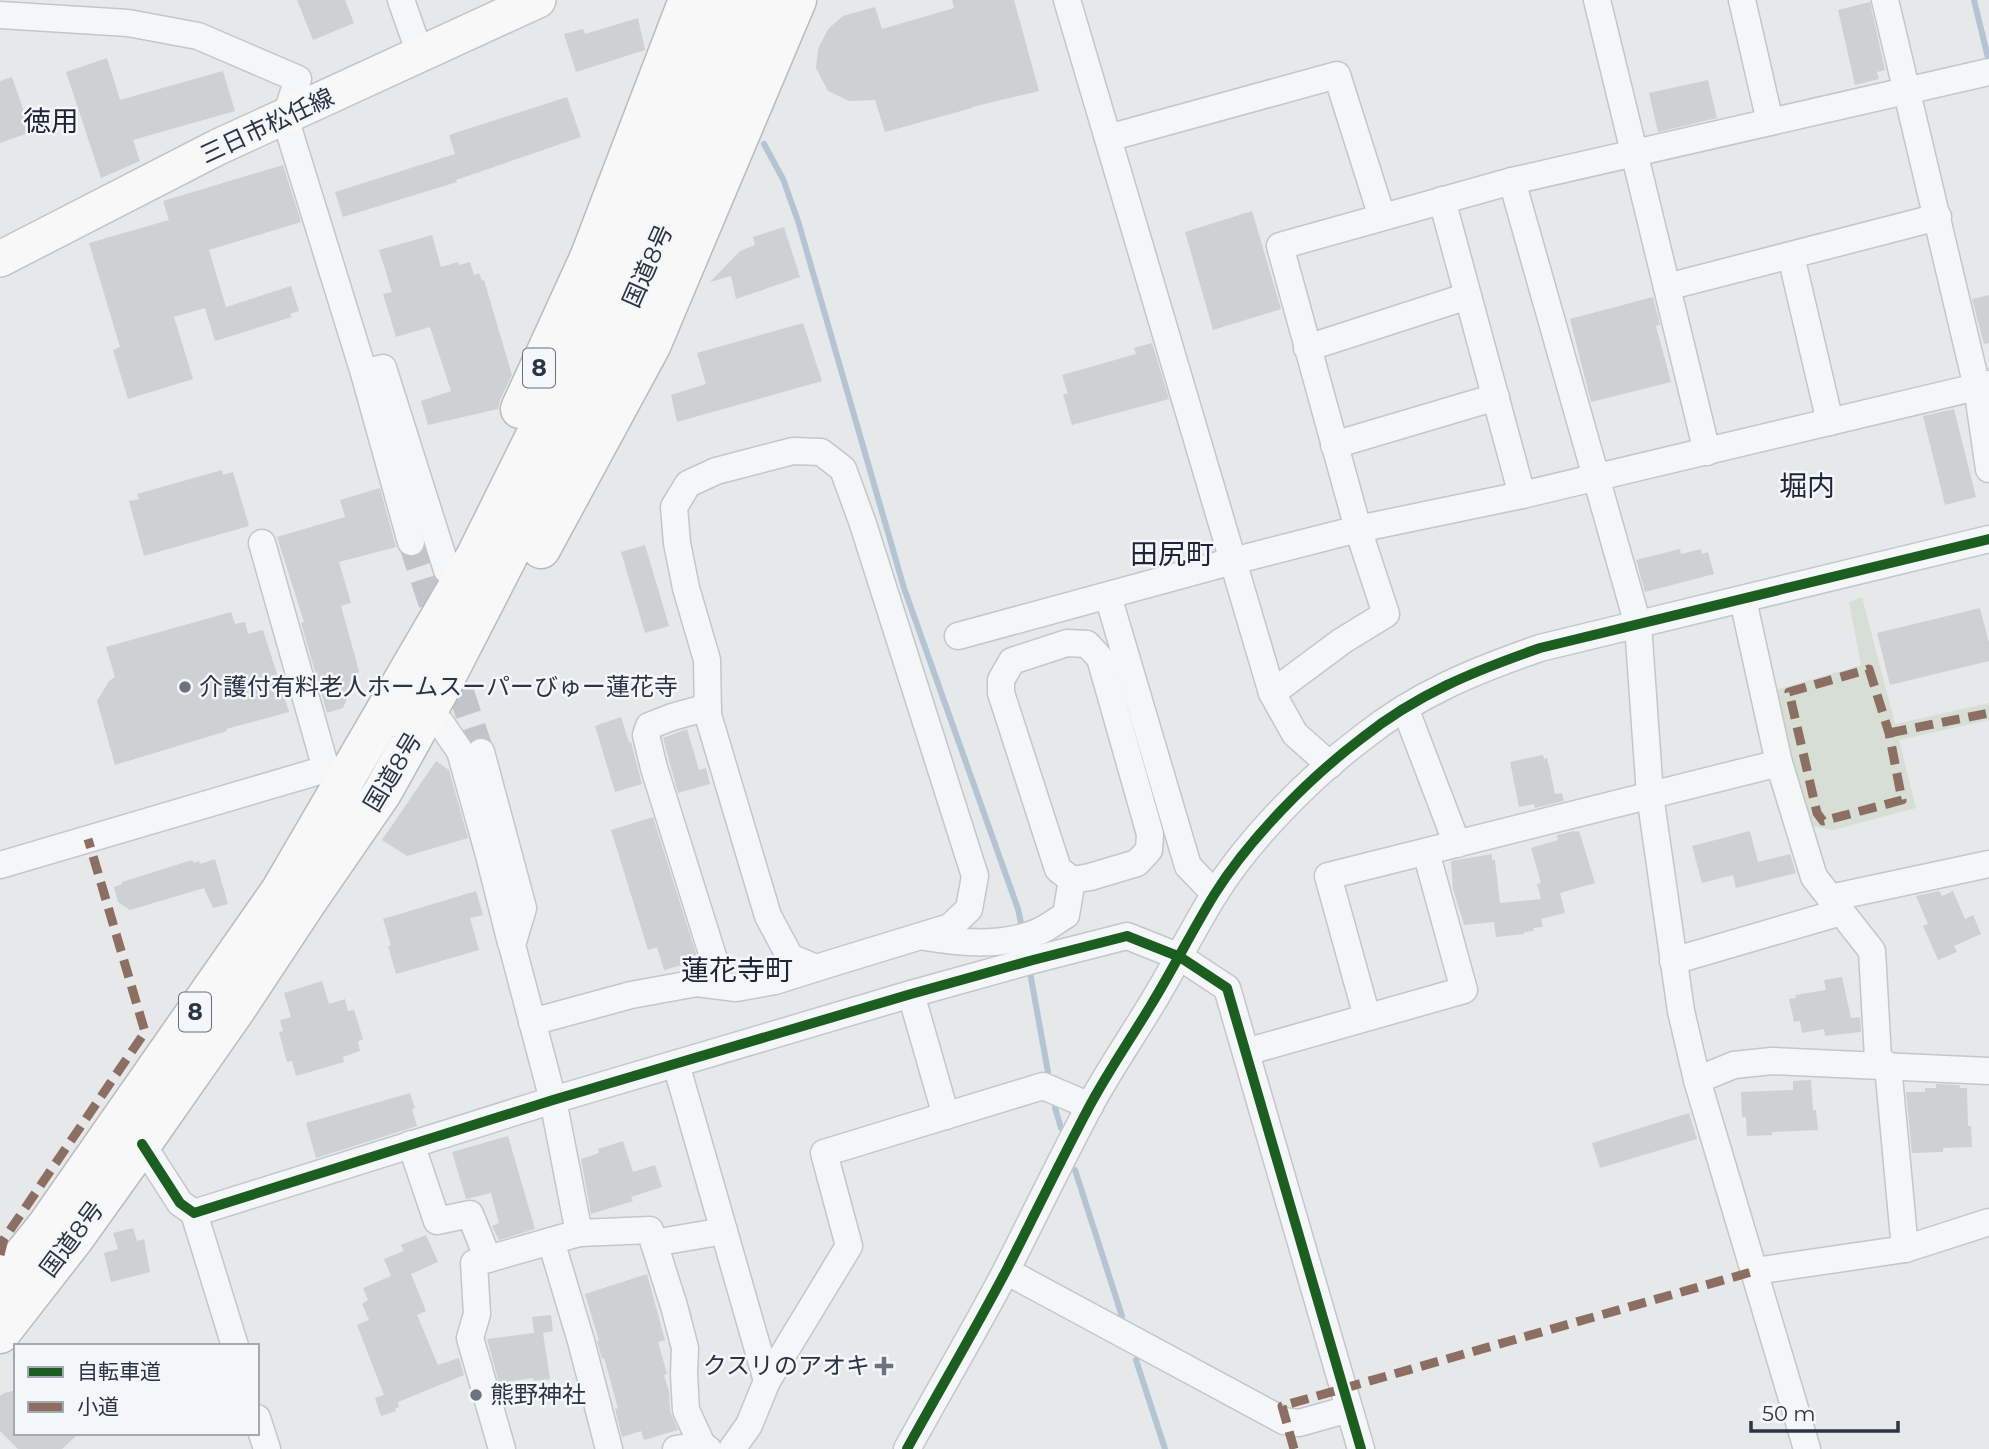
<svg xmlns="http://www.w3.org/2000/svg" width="1989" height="1449" font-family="Montserrat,'Noto Sans JP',sans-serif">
<rect width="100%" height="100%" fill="#e6e8ea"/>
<!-- green -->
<polygon fill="#d6ded6" points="1862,597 1895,724 1989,703 1989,720 1899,740 1916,808 1833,830 1811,826 1772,691 1861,665 1849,602"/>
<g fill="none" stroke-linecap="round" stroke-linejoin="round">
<!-- stream -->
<g stroke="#b4c4d5" stroke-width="6">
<polyline points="1974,0 1989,62"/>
<polyline points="764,144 783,179 798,221 904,588 1018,909 1023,932"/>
<polyline points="1029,967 1048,1072"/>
<polyline points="1055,1108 1061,1128"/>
<polyline points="1075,1170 1122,1316"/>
<polyline points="1136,1360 1165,1449"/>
</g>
</g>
<!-- building -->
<g fill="#ced0d3">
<polygon points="297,0 345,0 354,23 313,40"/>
<polygon points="952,0 1014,0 1039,91 972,107 972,108 885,132 875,100 849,101 828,91 816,68 818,49 828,29 843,16 875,7 882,29 954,8"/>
<polygon points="1870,2 1885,70 1877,72 1879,79 1855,85 1838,10"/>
<polygon points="638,18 645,50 576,72 564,34 583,29 585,34"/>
<polygon points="107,58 120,100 223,71 235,111 133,140 140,161 101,178 66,72"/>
<polygon points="12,77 31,132 0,143 0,81"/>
<polygon points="1708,80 1717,118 1658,132 1649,93"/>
<polygon points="567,97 581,137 456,180 457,182 343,217 335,192 455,154 449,135"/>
<polygon points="283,165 301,222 209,250 226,307 291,286 299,311 290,314 292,317 215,341 205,308 174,317 193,379 128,399 113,350 120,347 89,243 169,220 163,201"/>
<polygon points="1252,211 1281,309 1213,330 1185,232"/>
<polygon points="784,227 800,277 736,299 731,276 710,282 740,251 755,245 753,237"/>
<polygon points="432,235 441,267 458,262 459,265 470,262 474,275 479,273 482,281 484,280 512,375 500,400 498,409 428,425 421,401 451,391 430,327 396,337 383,294 392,292 379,250"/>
<polygon points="1989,295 1989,343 1984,344 1972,299"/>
<polygon points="1653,297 1660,325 1656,326 1671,382 1591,402 1570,319"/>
<polygon points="803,323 822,381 677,422 671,395 706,384 697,353"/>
<polygon points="1152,343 1169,399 1072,425 1063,394 1068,394 1062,375 1136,354 1134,348"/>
<polygon points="1954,409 1976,497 1945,505 1923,416"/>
<polygon points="222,470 223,475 233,472 249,526 144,556 129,501 139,499 137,494"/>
<polygon points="380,488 396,547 339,562 351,603 341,606 359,671 343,708 327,713 301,623 304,622 277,537 345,517 340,500"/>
<polygon points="645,545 669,626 645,633 621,552"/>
<polygon points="1680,549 1681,554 1701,549 1702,554 1708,552 1714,574 1645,592 1636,560"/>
<polygon points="1980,608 1989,643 1989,661 1890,685 1877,633"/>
<polygon points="231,612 235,624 245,622 248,634 263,630 289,712 226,729 227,731 115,765 97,701 109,681 115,677 106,647"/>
<polygon points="621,717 629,742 631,742 642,784 615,792 595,726"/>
<polygon points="687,729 699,770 706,768 710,784 678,793 663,738"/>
<polygon points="1543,755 1544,759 1547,758 1550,770 1555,794 1562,793 1564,801 1535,808 1534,804 1519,807 1510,762"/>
<polygon points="436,761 449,770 468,838 407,856 382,840"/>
<polygon points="653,817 698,960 664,970 657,947 648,950 611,830"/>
<polygon points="1574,831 1575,832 1579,831 1595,883 1560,893 1565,913 1541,919 1543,927 1533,928 1534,931 1524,932 1524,934 1496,937 1494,922 1464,925 1453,889 1451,861 1492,854 1492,860 1495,860 1500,903 1541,899 1537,884 1541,883 1531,848 1558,840 1557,835"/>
<polygon points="1750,831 1758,862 1790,854 1796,873 1736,888 1733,875 1702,883 1692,846"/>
<polygon points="215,859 228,904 213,908 204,888 130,910 118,902 114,887 122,884 122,882 192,860 194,863 199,861 200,864"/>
<polygon points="476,891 483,915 470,918 479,950 396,974 388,946 391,945 383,919"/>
<polygon points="1939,891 1942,896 1953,891 1965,919 1973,915 1981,934 1954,946 1957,952 1938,960 1923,926 1928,924 1916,896"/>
<polygon points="1842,977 1851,1018 1860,1017 1861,1032 1825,1036 1824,1029 1802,1033 1800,1021 1794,1022 1789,999 1796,998 1795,995 1826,990 1824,980"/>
<polygon points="322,981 329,1004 345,999 348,1011 354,1010 363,1039 358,1042 360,1051 343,1057 344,1062 296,1076 292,1061 287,1062 279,1032 283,1031 280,1020 291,1017 284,993"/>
<polygon points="1811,1080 1813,1110 1816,1110 1818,1130 1772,1132 1772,1135 1747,1136 1746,1117 1742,1117 1741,1092 1793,1090 1793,1081"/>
<polygon points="1936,1084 1960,1085 1960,1088 1967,1088 1968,1126 1971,1126 1972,1147 1943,1148 1943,1152 1912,1153 1906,1092 1925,1092 1925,1088 1936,1088"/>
<polygon points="410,1093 415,1108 412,1109 417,1126 316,1158 306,1123"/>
<polygon points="1689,1113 1697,1139 1600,1168 1592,1143"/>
<polygon points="508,1136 535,1229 499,1240 492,1226 499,1223 491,1193 466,1199 452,1152"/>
<polygon points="623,1141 633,1172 655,1165 662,1187 631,1197 633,1201 591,1214 581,1159 599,1153 598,1149"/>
<polygon points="133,1228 137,1241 144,1239 150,1272 111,1282 104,1253 118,1249 113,1233"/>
<polygon points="426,1235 438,1262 411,1274 426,1311 417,1315 438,1365 459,1358 464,1375 398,1402 399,1407 395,1409 396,1411 381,1416 375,1398 384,1395 357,1325 369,1320 362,1304 368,1300 363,1288 391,1276 384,1259 404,1251 401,1245"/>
<polygon points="647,1274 665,1340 658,1342 667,1374 664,1375 669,1391 670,1411 678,1430 644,1440 641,1431 622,1437 615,1409 618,1408 604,1358 602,1359 597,1341 599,1341 585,1294"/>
<polygon points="551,1315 553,1331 543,1333 550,1379 534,1381 533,1378 499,1383 487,1339 534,1333 532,1317"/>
<polygon points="16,1390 16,1433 79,1433 62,1449 18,1449 0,1431 0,1396 4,1393"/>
</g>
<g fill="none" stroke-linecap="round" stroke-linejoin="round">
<!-- minor-tunnel -->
<polyline stroke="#c1c4c9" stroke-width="26" stroke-dasharray="26 13" stroke-linecap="butt" points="411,542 481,752"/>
<defs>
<g id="minor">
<polyline points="401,0 420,54"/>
<polyline points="1067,0 1272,693 1295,734 1330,765"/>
<polyline points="1597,0 1707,452"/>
<polyline points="1742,0 1770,122"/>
<polyline points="1885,0 1977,387 1989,469"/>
<polyline points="0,15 128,23 198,36 298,79 285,118 364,373 411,542"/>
<polyline points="1108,138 1337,75 1382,217"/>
<polyline points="1512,181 1638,625 1650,795 1681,1011 1697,1080 1807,1449"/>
<polyline points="1442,200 1522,495"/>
<polyline points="1791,256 1830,422"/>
<polyline points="1667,287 1938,217"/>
<polyline points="1307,348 1468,296"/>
<polyline points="364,373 383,368 447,570"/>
<polyline points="1334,445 1496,397"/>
<polygon points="793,451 821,452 843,469 863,524 975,876 969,909 950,927 816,968 790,957 768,916 708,715 707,660 686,588 677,543 674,507 688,484 716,471"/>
<polyline points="262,543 326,769"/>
<polyline points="1108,596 1188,866 1215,894"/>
<polyline points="958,636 1233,561 1358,529 1522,495 1989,384"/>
<polygon points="1067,643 1087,644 1100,658 1150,834 1149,850 1137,863 1090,877 1072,880 1058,869 1001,693 1001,680 1012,661"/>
<polyline points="1272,693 1342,641 1386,614 1358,529 1280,246 1512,181 1989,72"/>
<polyline points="1405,708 1457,844"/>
<polyline points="440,722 460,751 489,855 511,943"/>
<polyline points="481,752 523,908 512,945 553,1100 579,1233"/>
<polyline points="1779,763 1814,877 1872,951 1878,1058 1888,1066 1905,1249"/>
<polyline points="0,865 326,769 344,782"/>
<polyline points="1830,898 1989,864"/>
<path d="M925,937C962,943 1002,947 1038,932C1048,928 1057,920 1066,915L1072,880"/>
<polyline points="1673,961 1841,912"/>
<polyline points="697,983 736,988 775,981 816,968"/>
<polyline points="911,994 946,1116"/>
<polyline points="1367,1017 1328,876 1779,763 1743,600"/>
<polyline points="532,1022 631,995 697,983 712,975 716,966 654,768 646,735 649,726 672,717 708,707"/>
<polyline points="1246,1052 1464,990 1426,852"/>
<polyline points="676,1064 767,1381 749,1425 732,1449"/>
<polyline points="1697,1080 1734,1065 1772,1061 1989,1071"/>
<polyline points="142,1144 180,1203 194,1213 553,1100 911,994 1033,960 1127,936 1180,957 1227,988 1361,1449"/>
<polyline points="411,1144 437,1221 470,1214 488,1259"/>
<polyline points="194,1213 235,1346"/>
<polyline points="551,1241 581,1341 609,1449"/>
<polyline points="654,1243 674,1306 685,1348 684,1374 686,1410 702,1445"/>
<polyline points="1006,1271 1284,1421 1299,1423 1349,1409"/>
<polyline points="1755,1271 1905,1249 1989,1222"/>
<polyline points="767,1381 849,1246 824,1153 1043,1086 1090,1106"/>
<polyline points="257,1418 267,1449"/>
<polyline points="502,1449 470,1338 477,1314 474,1263 579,1233 650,1230 654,1243 724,1231"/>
<polyline points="676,1449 702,1445 708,1449"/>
<path d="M907,1449C940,1389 975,1330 1007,1269C1034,1216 1060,1162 1088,1109C1107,1073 1130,1040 1151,1005C1173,969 1192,931 1214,895C1249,839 1309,778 1362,738C1417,694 1474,671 1540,648L1989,539"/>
</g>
<polyline id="major" points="0,259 218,147 538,0"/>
<g id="highway">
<polyline points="520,409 589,258 688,0"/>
<polyline points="541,549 651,346 797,0"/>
<polyline points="0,1284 47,1225 280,891 476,555 589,327 698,67 722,0"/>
<polyline points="0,1334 74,1239 142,1144 237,1008 307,902 382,793 439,691 569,438 663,233 757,0"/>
</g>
</defs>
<!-- minor casing -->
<use href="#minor" stroke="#c4c6c8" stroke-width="29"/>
<!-- major casing -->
<use href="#major" stroke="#c2c5c8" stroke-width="38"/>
<!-- highway casing -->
<use href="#highway" stroke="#b8bbbf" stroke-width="41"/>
<!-- minor -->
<use href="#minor" stroke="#f5f6f7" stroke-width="26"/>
<!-- major -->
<use href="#major" stroke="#f8f8f8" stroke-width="35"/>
<!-- highway -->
<use href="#highway" stroke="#f8f8f8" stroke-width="38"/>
<!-- quiet -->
<g stroke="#8d6e63" stroke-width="9" stroke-dasharray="18 9" stroke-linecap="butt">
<polygon points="1869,669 1889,733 1902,800 1823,821 1817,813 1789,692"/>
<polyline points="1889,733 1989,713"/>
<polyline points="0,1255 4,1239 145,1032 88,839"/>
<polyline points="1294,1449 1282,1406 1755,1271"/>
</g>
<defs>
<g id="cycleway">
<polyline points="142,1144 180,1203 194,1213 553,1100 911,994 1033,960 1127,936 1180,957 1227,988 1361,1449"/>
<path d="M907,1449C940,1389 975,1330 1007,1269C1034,1216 1060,1162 1088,1109C1107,1073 1130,1040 1151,1005C1173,969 1192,931 1214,895C1249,839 1309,778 1362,738C1417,694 1474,671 1540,648L1989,539"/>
</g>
</defs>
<!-- cycleway casing -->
<use href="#cycleway" stroke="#f4f6f9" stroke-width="15"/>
<!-- cycleway -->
<use href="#cycleway" stroke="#1b5e20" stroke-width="10"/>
</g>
<!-- markers -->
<g fill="#6c737f" stroke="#f4f6f9" stroke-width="2.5">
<circle cx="185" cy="687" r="7"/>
<path d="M880.5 1355.5h7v7h7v7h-7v7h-7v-7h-7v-7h7z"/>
<circle cx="476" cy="1395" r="7"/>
</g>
<g text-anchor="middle" stroke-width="5" stroke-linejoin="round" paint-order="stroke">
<!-- shield labels -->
<g fill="#f4f6f9" stroke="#676e7b" stroke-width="2">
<rect x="523" y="348.5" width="32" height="39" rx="5"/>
<rect x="179" y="992.5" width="32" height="39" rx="5"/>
</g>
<g font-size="23" font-weight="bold" fill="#2b3445">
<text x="539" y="376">8</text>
<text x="195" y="1020">8</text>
</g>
<!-- street labels -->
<g font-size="24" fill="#2b3445" stroke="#f4f6f9">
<text transform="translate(267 126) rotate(-25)" y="8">三日市松任線</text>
<text transform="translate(648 266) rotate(-66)" y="8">国道8号</text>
<text transform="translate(393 772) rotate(-59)" y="8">国道8号</text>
<text transform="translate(72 1239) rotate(-53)" y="8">国道8号</text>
</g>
<!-- poi labels -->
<g font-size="24" fill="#2b3445" stroke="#f4f6f9" text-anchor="start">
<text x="199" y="695">介護付有料老人ホームスーパーびゅー蓮花寺</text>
<text x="870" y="1374" text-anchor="end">クスリのアオキ</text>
<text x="490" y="1403">熊野神社</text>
</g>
<!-- quarter labels -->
<g font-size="28" fill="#1d2536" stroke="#f4f6f9">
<text x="51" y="131">徳用</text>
<text x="1807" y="496">堀内</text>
<text x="1172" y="564">田尻町</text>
<text x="737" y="980">蓮花寺町</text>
</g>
</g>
<!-- legend -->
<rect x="14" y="1344" width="245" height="91" fill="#f4f6f9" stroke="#a4a8b1" stroke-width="2"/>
<rect x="28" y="1367" width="35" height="10" fill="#1b5e20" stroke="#a4a8b1" stroke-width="2"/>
<text x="77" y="1379" font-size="21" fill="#2b3445">自転車道</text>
<rect x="28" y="1402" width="35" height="10" fill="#8d6e63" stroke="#a4a8b1" stroke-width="2"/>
<text x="77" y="1414" font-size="21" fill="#2b3445">小道</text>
<!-- scale -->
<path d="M1751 1421v10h147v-10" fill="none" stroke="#2b3445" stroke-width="3.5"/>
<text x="1762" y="1421" font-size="21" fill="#2b3445" stroke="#f4f6f9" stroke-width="5" paint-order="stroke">50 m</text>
</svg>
